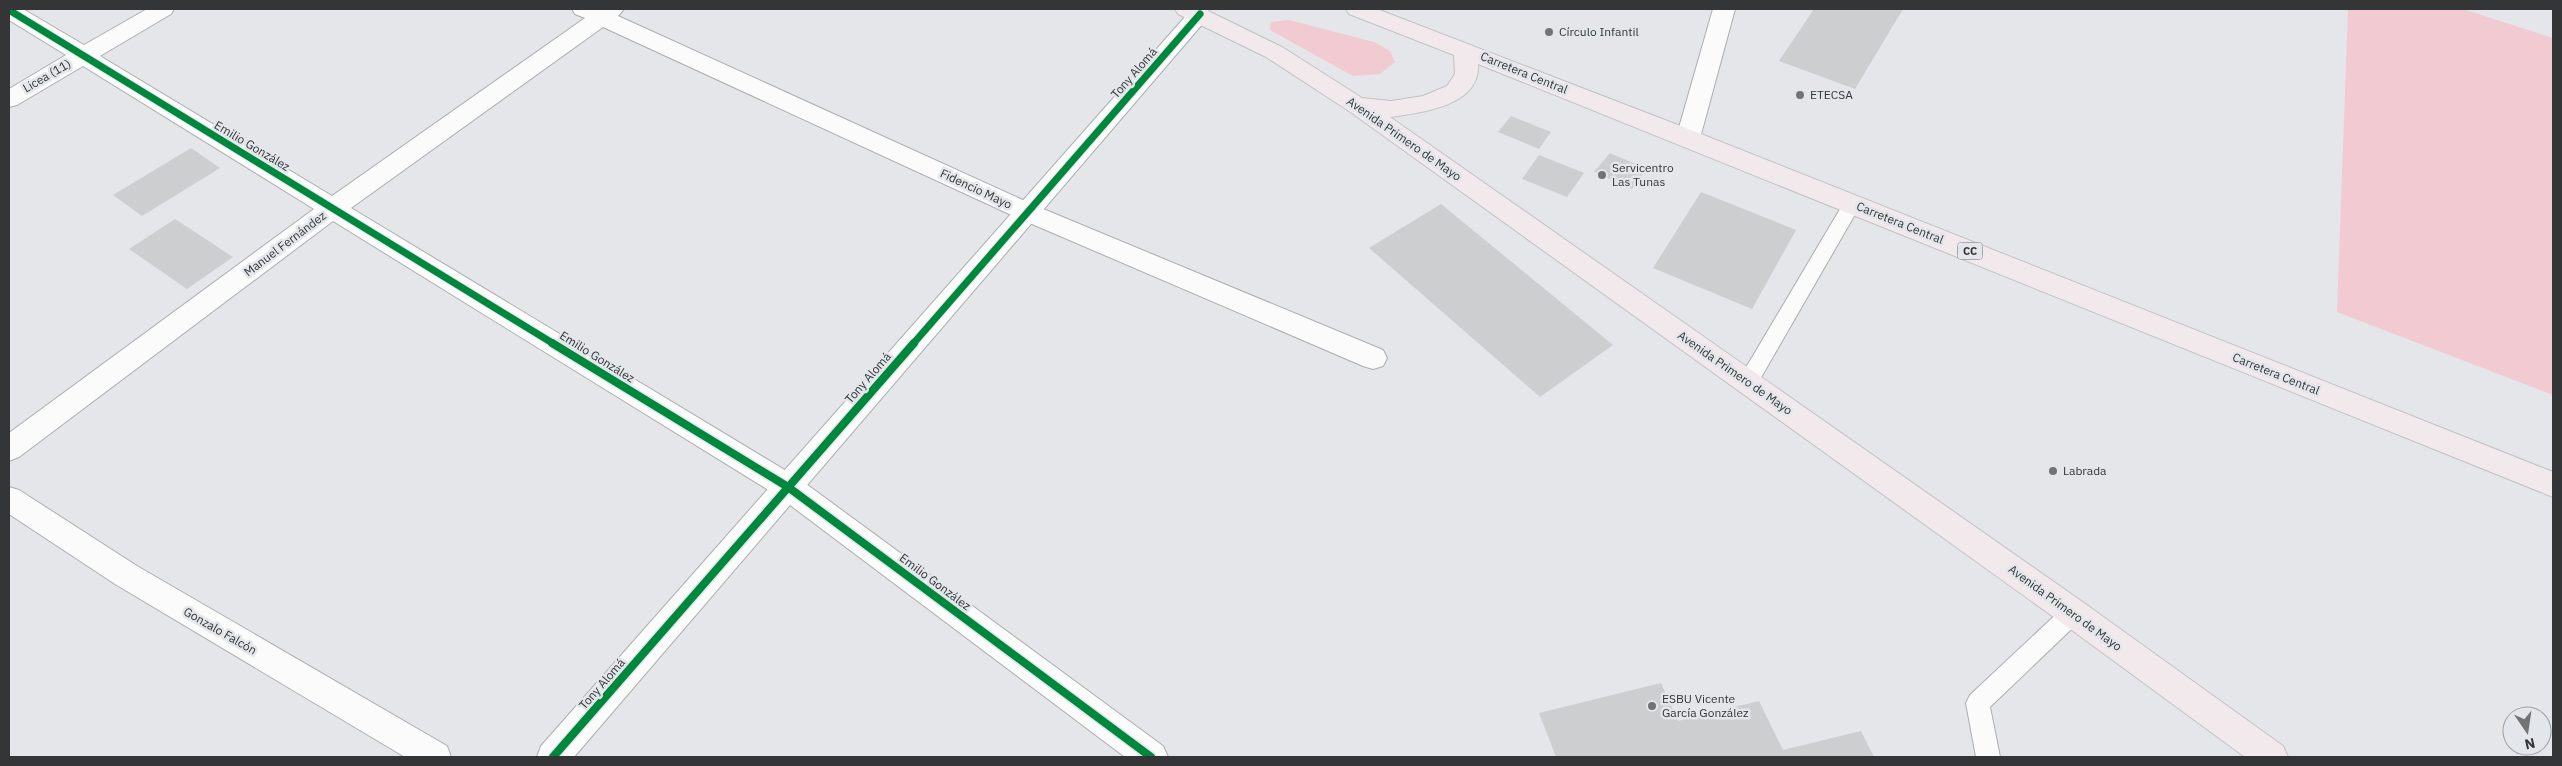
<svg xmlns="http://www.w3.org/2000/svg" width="2562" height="766" font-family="'IBM Plex Sans',sans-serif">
<rect width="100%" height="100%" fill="#e4e6e9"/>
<!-- green -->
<g fill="#f2cad2">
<polygon points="2348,9 2463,9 2553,38 2553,395 2337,312"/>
<polygon points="1289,20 1374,42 1390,51 1395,62 1380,74 1353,76 1270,30 1271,22"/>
</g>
<!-- building -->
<g fill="#cccecf">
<polygon points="1814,9 1903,9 1855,89 1779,61"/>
<polygon points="1511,116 1551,132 1539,149 1498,132"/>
<polygon points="191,148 220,168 142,216 113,195"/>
<polygon points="1610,153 1647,169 1632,189 1594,172"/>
<polygon points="1539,155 1584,173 1567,197 1522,179"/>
<polygon points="1701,192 1796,230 1752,309 1653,268"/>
<polygon points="1441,204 1613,345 1540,397 1369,248"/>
<polygon points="175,219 233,257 187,289 129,249"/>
<polygon points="1661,683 1678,721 1759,701 1783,750 1861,731 1874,757 1556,757 1539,713"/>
</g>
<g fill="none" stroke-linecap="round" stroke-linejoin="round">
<defs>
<g id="service">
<polygon points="1852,197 1858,199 1861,204 1755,388 1748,390 1741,388 1738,382 1741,376 1846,199"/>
<polygon points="2073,603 2081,606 2084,613 2081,620 1990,707 2000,757 1976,757 1966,703 1970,695 2065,606"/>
</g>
<g id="minor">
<polygon points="9,9 23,9 84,45 147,9 174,9 171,14 100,56 332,196 585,18 575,14 572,9 624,9 618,16 1036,206 1383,350 1387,358 1383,366 1373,369 1363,366 1018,218 603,27 351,208 798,478 1163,746 1168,757 1125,757 778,496 333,221 19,457 9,461 9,433 314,209 83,66 17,105 9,107 9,89 66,55 9,20"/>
<polygon points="1713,9 1735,9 1700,138 1696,144 1688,146 1680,144 1676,138"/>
<polygon points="9,487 19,490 137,566 447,746 451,757 405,757 115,584 9,514"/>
</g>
<polygon id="tertiary" points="1192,9 1207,9 1211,14 574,757 537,757 541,746"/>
<path id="primary" d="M1175,9H1204L1282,47L1362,98L1391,101L1423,96L1447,86L1455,74L1454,55L1349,14L1346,9H1377L1696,132L2553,472V497L1478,64C1481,106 1421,113 1390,117L2084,603L2283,746L2288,757H2245L2062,623L1349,111L1266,57L1178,14Z"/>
</defs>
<!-- service casing -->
<use href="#service" stroke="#acadaf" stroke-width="2"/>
<!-- minor casing -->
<use href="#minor" stroke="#acadaf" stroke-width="2"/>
<!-- tertiary casing -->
<use href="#tertiary" stroke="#acadaf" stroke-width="2"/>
<!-- primary casing -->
<use href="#primary" stroke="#c1c2c3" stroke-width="2"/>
<!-- service -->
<use href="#service" fill="#fbfbfc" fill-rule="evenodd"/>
<!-- minor -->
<use href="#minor" fill="#fbfbfc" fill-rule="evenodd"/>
<!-- tertiary -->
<use href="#tertiary" fill="#fbfbfc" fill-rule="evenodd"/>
<!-- primary -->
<use href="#primary" fill="#f2e9ec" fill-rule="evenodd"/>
<defs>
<g id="cycleway-far1">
<polyline points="9,10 554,344"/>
<polyline points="913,344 1200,14"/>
</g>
<g id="cycleway">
<polyline points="552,343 788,487 1151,757"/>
<polyline points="553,757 914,343"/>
</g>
</defs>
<!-- cycleway-far1 casing -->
<use href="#cycleway-far1" stroke="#e3e6ea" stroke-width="9"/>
<!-- cycleway casing -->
<use href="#cycleway" stroke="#e3e6ea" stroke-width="11"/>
<!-- cycleway-far1 -->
<use href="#cycleway-far1" stroke="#00873e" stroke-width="7"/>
<!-- cycleway -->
<use href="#cycleway" stroke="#00873e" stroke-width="8"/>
</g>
<!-- markers -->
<g fill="#717375" stroke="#e3e6ea" stroke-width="2">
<circle cx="1549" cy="32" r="5"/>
<circle cx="1800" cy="95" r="5"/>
<circle cx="1602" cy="175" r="5"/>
<circle cx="2053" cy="471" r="5"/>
<circle cx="1652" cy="706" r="5"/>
</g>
<g text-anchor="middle" stroke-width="5" stroke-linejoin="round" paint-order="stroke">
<!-- shield labels -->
<rect fill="#e3e6ea" stroke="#686a6c" stroke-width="1" x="1957.5" y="242.5" width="25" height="17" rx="4"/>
<g font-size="11" font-weight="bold" fill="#333536">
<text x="1970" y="255">CC</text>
</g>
<!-- poi labels -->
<g font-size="12" fill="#333536" stroke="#e3e6ea" text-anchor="start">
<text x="1559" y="36">Círculo Infantil</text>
<text x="1810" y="99">ETECSA</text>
<text x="1612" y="172">Servicentro<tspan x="1612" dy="14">Las Tunas</tspan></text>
<text x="2063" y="475">Labrada</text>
<text x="1662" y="703">ESBU Vicente<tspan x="1662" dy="14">García González</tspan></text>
</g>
<!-- street labels -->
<g font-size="12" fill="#333536" stroke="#e3e6ea">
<text transform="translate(1134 73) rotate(-49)" y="4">Tony Alomá</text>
<text transform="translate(1524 73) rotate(22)" y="4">Carretera Central</text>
<text transform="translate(47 76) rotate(-30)" y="4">Licea (11)</text>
<text transform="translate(1404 139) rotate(35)" y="4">Avenida Primero de Mayo</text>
<text transform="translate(252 146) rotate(31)" y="4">Emilio González</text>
<text transform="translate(976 189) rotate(25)" y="4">Fidencio Mayo</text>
<text transform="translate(1900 223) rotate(22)" y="4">Carretera Central</text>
<text transform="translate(285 244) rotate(-37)" y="4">Manuel Fernández</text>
<text transform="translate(597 357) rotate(32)" y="4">Emilio González</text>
<text transform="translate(1735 373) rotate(35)" y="4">Avenida Primero de Mayo</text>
<text transform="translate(2276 374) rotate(22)" y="4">Carretera Central</text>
<text transform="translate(868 378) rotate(-49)" y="4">Tony Alomá</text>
<text transform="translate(935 582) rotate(37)" y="4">Emilio González</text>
<text transform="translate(2065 608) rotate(36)" y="4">Avenida Primero de Mayo</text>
<text transform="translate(220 631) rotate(30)" y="4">Gonzalo Falcón</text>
<text transform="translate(602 684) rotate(-49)" y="4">Tony Alomá</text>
</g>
</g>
<!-- border -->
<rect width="2562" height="766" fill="none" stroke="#333536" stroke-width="20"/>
<!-- north arrow -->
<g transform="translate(2527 731) rotate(167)"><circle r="24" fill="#e3e6ea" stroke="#9d9fa2"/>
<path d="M0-4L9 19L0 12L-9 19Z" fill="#717375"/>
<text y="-8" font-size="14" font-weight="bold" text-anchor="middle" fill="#333536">N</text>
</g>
</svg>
